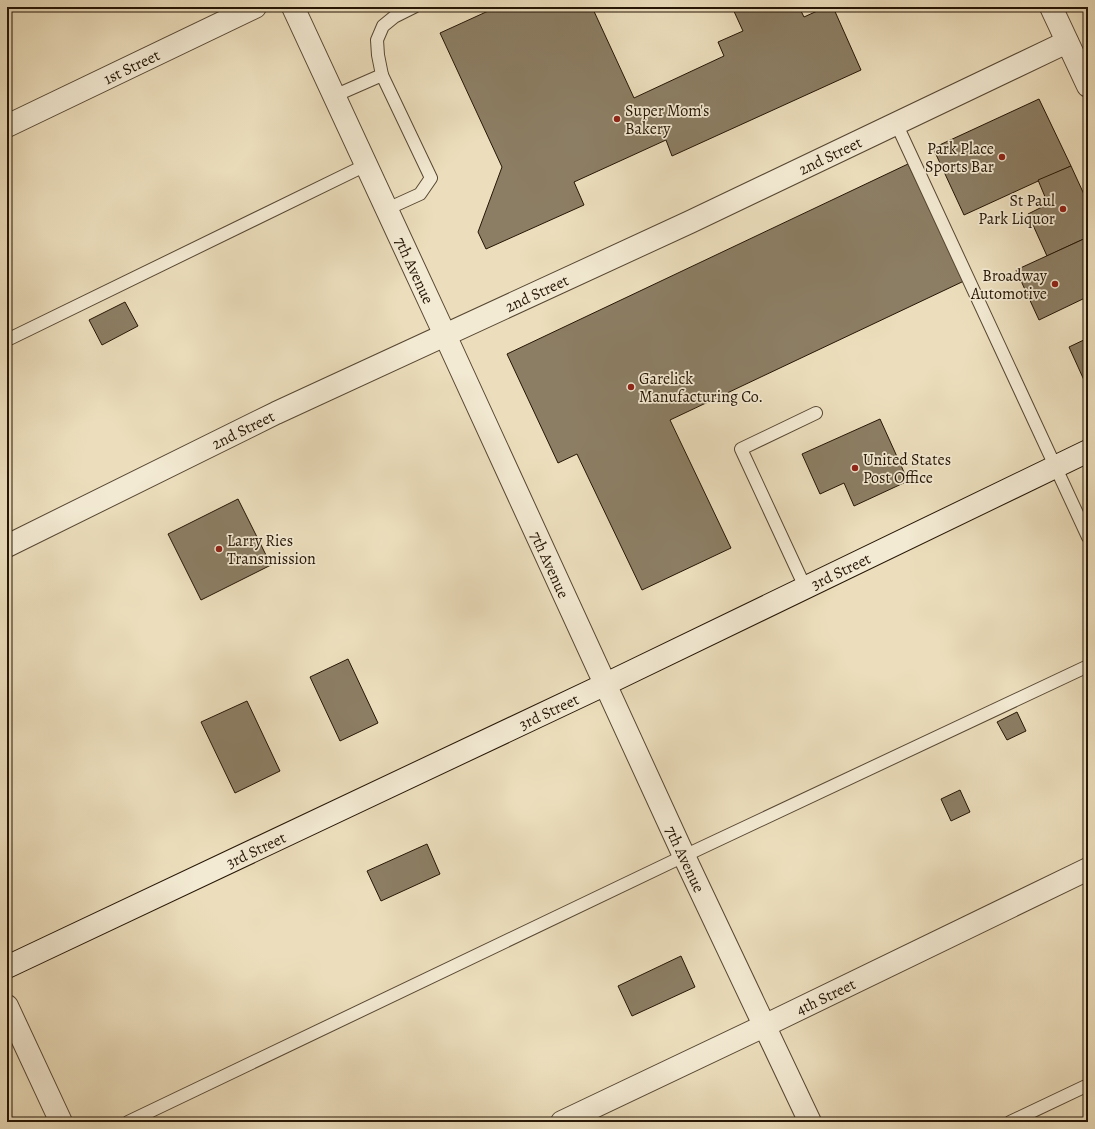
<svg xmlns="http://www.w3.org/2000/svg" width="1095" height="1129" font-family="Alegreya,serif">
<rect width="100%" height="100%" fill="#ecdebc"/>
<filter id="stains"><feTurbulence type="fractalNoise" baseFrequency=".005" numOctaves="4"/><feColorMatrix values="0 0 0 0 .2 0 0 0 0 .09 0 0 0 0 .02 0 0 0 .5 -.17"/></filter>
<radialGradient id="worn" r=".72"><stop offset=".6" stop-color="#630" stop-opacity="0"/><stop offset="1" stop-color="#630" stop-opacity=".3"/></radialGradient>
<!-- building -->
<g fill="#8c7e64" stroke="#251505">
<polygon points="497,7 592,7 634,98 724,56 718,42 743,31 732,7 799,7 804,17 826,7 833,7 861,70 672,156 666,140 574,182 584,205 486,249 478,232 502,167 440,33"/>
<polygon points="1039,99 1071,166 964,215 933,148"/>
<polygon points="908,164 964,281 670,420 731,548 642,590 577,454 558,463 507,354"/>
<polygon points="1071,166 1088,203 1088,237 1047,256 1028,214 1048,204 1038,180"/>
<polygon points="1088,237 1088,299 1087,297 1039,320 1016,270"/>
<polygon points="125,302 138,326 102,345 89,320"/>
<polygon points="1088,338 1088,389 1069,347"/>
<polygon points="880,419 908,481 854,506 844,483 820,494 802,454"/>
<polygon points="238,499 271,565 201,600 168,534"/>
<polygon points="348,659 378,723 340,741 310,677"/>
<polygon points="247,701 280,771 235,793 201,722"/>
<polygon points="1017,712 1026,731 1007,740 997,722"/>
<polygon points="960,790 970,812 951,821 941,799"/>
<polygon points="427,844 440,874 381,901 367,871"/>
<polygon points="681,956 695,987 632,1016 618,986"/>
</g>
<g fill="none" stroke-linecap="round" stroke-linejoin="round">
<defs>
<g id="lane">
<polyline points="334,96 382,75"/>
<polyline points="896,123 1088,537"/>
<polyline points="387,209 420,194 431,178 382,75 378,55 377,40 383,26 394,17 414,7"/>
<polyline points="7,340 366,165"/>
<polyline points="805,587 741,449 816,413"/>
<polyline points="128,1122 684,856 1088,666"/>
<polyline points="1010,1122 1088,1085"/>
</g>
<g id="street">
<path id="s1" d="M293,7L445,335L684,856L810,1122"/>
<polyline points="1051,7 1088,86"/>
<path id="s2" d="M7,126L255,7"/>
<path id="s3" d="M7,546L276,413L690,222L1067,42"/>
<polyline points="7,1006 61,1122"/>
<path id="s4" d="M562,1122L764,1026L1088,869"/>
</g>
<g id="secondary">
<path id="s5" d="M7,967L606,684L1088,451"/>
</g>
</defs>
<!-- lane casing -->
<use href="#lane" stroke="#574733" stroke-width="14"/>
<!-- street casing -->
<use href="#street" stroke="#574733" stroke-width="24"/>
<!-- secondary casing -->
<use href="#secondary" stroke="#251505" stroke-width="24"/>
<!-- lane -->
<use href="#lane" stroke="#f3ead3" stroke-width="12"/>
<!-- street -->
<use href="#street" stroke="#f3ead3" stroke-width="22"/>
<!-- secondary -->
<use href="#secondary" stroke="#f3ead3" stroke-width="22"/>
</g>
<!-- markers -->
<g fill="#8f2418" stroke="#f3ead3" stroke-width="1.5">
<circle cx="617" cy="119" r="4"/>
<circle cx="1002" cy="157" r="4"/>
<circle cx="1063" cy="209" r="4"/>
<circle cx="1055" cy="284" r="4"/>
<circle cx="631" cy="387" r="4"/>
<circle cx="855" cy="468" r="4"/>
<circle cx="219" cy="549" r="4"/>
</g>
<g text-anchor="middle" stroke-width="3.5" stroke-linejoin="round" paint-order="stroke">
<!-- street labels -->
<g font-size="16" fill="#251505" stroke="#f3ead3">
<text dy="6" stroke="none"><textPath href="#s2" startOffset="138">1st Street</textPath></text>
<text dy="6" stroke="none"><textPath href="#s3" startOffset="911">2nd Street</textPath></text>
<text dy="6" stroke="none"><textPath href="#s1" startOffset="290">7th Avenue</textPath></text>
<text dy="6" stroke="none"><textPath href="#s3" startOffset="587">2nd Street</textPath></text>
<text dy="6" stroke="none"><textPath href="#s3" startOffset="263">2nd Street</textPath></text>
<text dy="6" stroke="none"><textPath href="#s1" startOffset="614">7th Avenue</textPath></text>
<text dy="6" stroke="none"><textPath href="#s5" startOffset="923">3rd Street</textPath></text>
<text dy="6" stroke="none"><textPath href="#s5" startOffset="599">3rd Street</textPath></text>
<text dy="6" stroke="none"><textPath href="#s5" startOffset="275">3rd Street</textPath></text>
<text dy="6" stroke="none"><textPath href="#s1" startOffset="938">7th Avenue</textPath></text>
<text dy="6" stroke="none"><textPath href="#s4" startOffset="292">4th Street</textPath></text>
</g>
<!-- poi labels -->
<g font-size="16" fill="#251505" stroke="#f3ead3" text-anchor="start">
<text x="625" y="116">Super Mom's<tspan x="625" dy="18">Bakery</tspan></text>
<text x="994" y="154" text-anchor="end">Park Place<tspan x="994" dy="18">Sports Bar</tspan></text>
<text x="1055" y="206" text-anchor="end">St Paul<tspan x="1055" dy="18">Park Liquor</tspan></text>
<text x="1047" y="281" text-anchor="end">Broadway<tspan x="1047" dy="18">Automotive</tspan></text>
<text x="639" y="384">Garelick<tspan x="639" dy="18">Manufacturing Co.</tspan></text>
<text x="863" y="465">United States<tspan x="863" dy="18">Post Office</tspan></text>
<text x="227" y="546">Larry Ries<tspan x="227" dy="18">Transmission</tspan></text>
</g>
</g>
<!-- margin -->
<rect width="1095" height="1129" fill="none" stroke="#ecdebc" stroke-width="24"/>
<rect x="8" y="8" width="1079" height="1113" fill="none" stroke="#251505" stroke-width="2"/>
<rect x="12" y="12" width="1071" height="1105" fill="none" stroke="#251505"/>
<rect width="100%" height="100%" filter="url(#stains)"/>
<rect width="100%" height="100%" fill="url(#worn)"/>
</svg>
